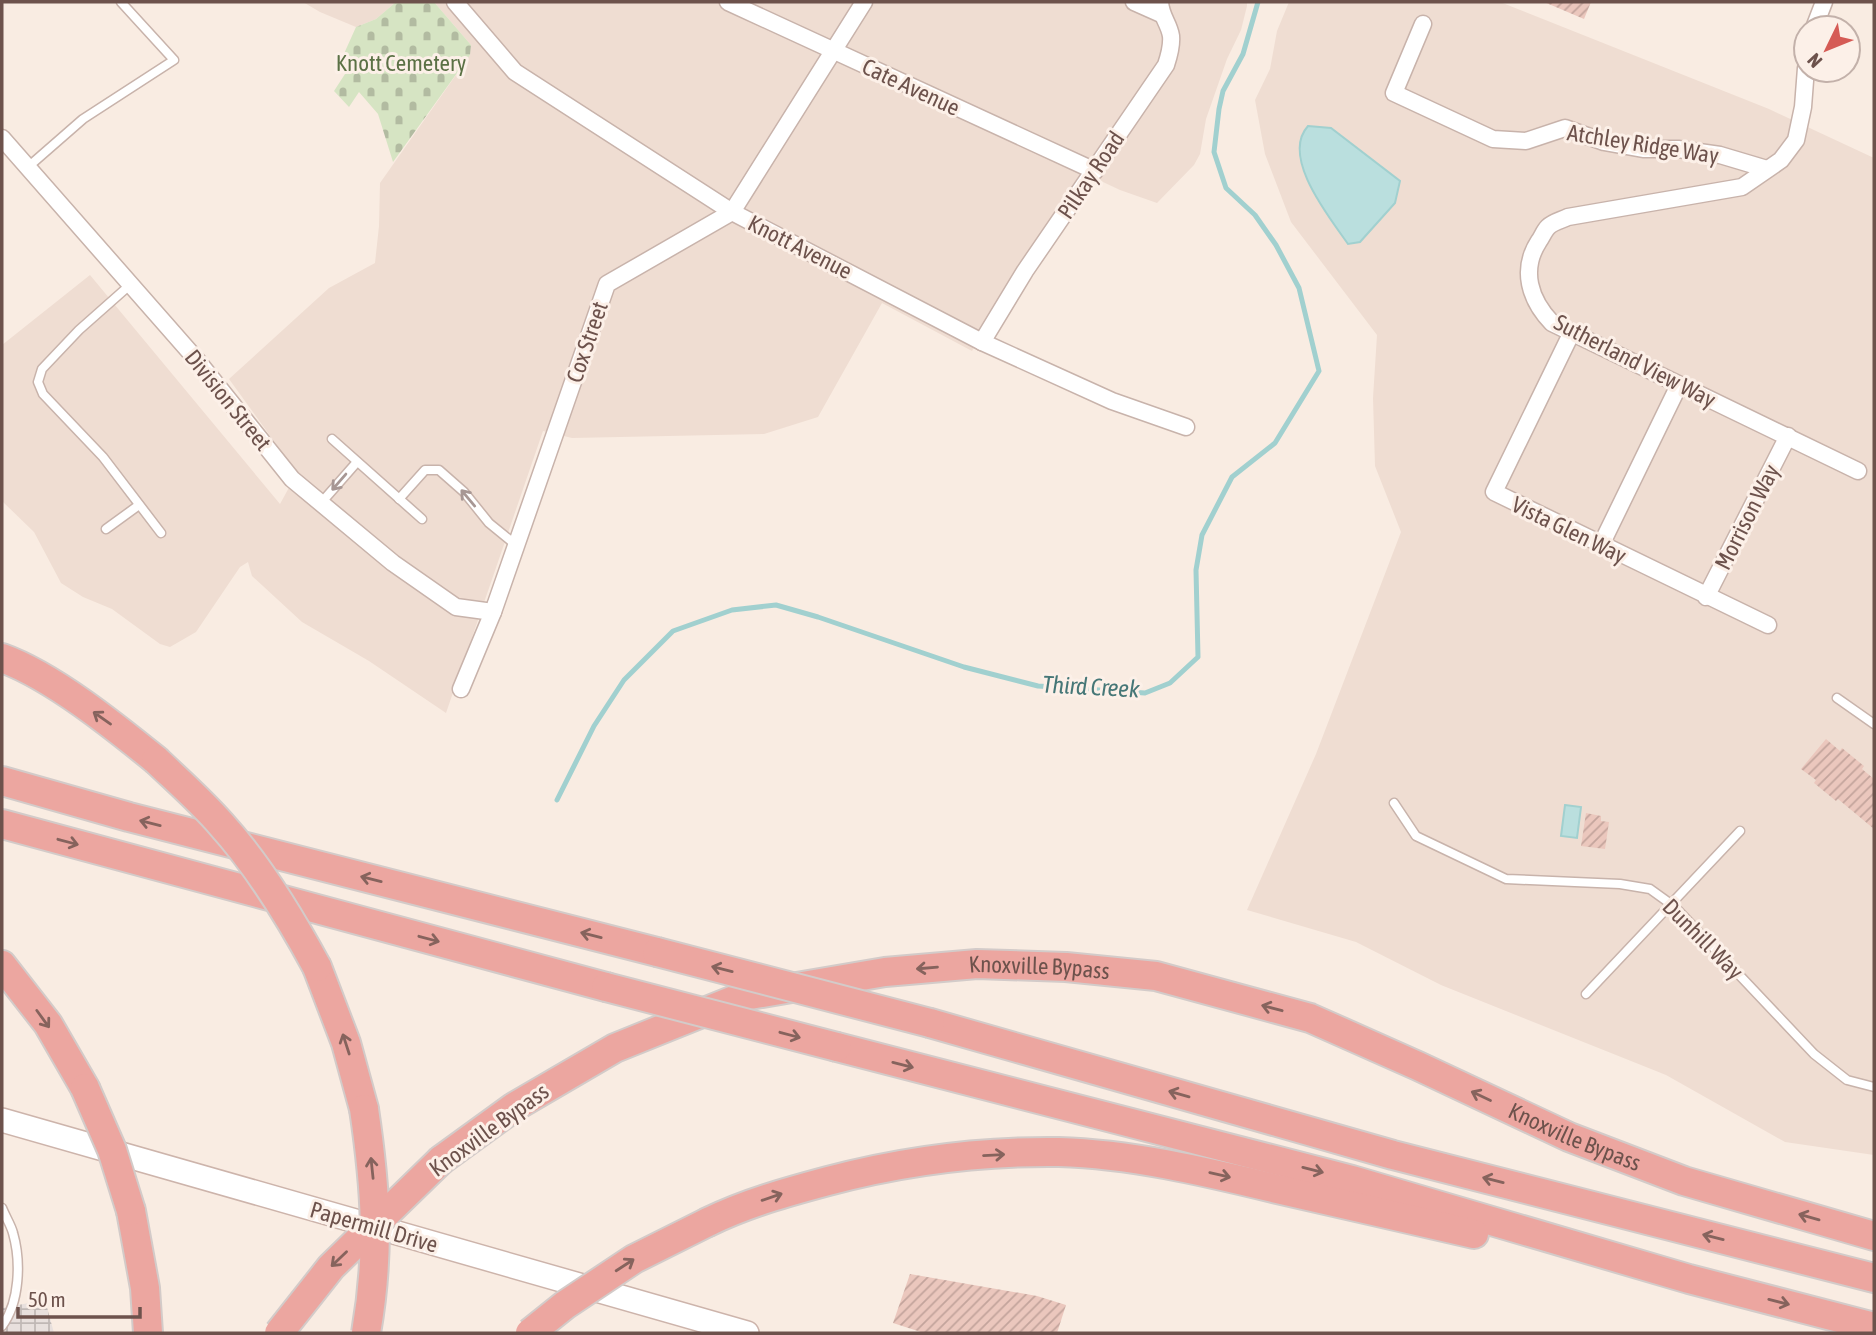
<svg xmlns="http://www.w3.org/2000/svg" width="1876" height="1335" font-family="'Asap Condensed',sans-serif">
<defs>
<pattern id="industrial-grid" width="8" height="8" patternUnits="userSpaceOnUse" patternTransform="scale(1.75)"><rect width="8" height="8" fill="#e8e0dd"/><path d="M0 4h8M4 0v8" fill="none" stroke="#c0b8b5"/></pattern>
<pattern id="cemetery-stones" width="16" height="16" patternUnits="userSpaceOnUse" patternTransform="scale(1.75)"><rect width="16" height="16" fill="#d6e4c3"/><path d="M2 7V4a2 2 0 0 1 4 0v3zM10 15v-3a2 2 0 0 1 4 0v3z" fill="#b2bba1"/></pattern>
<pattern id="building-hatch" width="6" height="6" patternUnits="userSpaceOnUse" patternTransform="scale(1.75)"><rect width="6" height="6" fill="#ebc7bd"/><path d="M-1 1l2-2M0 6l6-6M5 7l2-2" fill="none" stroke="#c3a49c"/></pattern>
</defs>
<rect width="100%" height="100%" fill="#f9ece2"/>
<!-- residential -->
<g fill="#efddd2">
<polygon points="303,2 396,2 376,19 356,27 320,12"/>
<polygon points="434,2 1247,2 1247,6 1241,30 1227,59 1206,119 1200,154 1194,165 1157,203 1120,190 1086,174 1011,284 972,351 882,303 818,417 764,434 572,438 543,431 446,713 369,661 302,622 252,576 248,562 240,567 196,632 170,647 160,644 112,609 83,597 61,583 34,532 2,501 2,345 90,275 280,504 297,473 229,379 329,288 375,263 379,226 380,183 470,55 471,45"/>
<polygon points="1289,2 1500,2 1769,109 1874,158 1874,1155 1785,1142 1666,1075 1441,985 1356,942 1247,910 1316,754 1401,532 1375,466 1373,398 1377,335 1291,222 1265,154 1255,100 1270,69 1277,31"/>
</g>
<!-- industrial -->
<polygon fill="url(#industrial-grid)" points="45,1300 54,1333 2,1333 2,1308"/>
<!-- cemetery -->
<polygon fill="url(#cemetery-stones)" points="396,2 434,2 471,45 470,55 393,162 378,114 359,92 349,107 334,91 345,74 338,67 356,27 376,19"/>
<!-- water -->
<g fill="#badfde" stroke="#a1d0cf" stroke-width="2">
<path d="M1308,126L1331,128L1400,181L1395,203L1360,242L1348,244C1330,218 1280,157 1308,126Z"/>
<polygon points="1565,805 1581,807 1577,838 1561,836"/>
</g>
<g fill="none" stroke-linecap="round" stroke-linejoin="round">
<!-- stream -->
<polyline stroke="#a1d0cf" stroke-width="5" points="557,800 594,726 624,680 673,631 732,610 776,605 818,617 964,667 1038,686 1145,693 1170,683 1198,657 1196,570 1202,535 1232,477 1275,443 1319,371 1299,288 1276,245 1255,215 1226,188 1214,152 1219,109 1223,91 1243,54 1258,2"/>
</g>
<!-- building -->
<g fill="url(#building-hatch)">
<polygon points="1544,2 1591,2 1584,19"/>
<polygon points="1826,739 1840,751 1842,748 1864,766 1862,769 1874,779 1874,829 1838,799 1836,801 1814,783 1816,780 1801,769"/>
<polygon points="1586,813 1601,816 1601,821 1609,822 1605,849 1581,846"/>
<polygon points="910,1274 1037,1296 1066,1305 1057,1333 924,1333 893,1323"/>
</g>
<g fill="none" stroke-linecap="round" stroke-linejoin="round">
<defs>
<g id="service">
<polyline points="28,167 83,119 174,60 121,2"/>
<polyline points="131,284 79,330 42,369 38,382 43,394 103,457 161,533"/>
<polyline points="332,439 422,519"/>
<polyline points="399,499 425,470 439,470 464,492 489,523 516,545"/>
<polyline points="321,503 357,462"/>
<polyline points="106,529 139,505"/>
<polyline points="1837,698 1874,724"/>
<polyline points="1394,803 1416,836 1506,879 1620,884 1650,889 1675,907 1814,1054 1847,1080 1874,1087"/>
<polyline points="1586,994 1740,831"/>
<path d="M2,1208C5,1216 11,1225 13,1233C21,1261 20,1302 2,1326"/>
</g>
<g id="minor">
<polyline points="455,2 515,72 732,212 982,342 1112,401 1186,427"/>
<polyline points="728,2 1095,171"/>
<polyline points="1134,2 1161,14"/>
<polyline points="1423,24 1394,93 1493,139 1526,141 1565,128 1604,142 1643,149 1678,149 1720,155 1767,169"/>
<polyline points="1814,28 1824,2"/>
<path d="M1806,68L1803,107L1796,140L1781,160L1742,187L1568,217C1562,220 1553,222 1548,227C1544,231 1542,237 1539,241C1520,270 1530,300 1552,323L1858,471"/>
<polyline points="2,138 196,359 292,479 393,563 456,607 493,612"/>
<polyline points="1572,332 1494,492 1768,625"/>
<path d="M982,342L1025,271L1166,65C1169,56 1172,46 1171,36C1169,23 1161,17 1160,2"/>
<polyline points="1601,545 1679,385"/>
<polyline points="1706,597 1788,436"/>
<polyline points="461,689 493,612 607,284 732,212 864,2"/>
</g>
<polyline id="secondary" points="2,1120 747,1333"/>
<g id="motorway">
<path d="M2,658C52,676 114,726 156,760"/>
<polyline points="2,781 129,817 657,952"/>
<polyline points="2,824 606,987"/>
<polyline points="2,965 48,1024 85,1088"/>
<polyline points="317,967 346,1043 364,1109"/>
<polyline points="930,1023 1393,1155 1874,1278"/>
<polyline points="837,1047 1352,1180 1689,1279 1874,1327"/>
<path id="s1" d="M441,1160L514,1107L615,1048L744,996L885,972L977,964L1066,967L1156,976L1310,1018L1418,1066L1569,1137L1684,1181L1874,1236"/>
<polyline points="131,1211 145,1288 148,1333"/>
<path d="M708,1222C747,1203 787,1192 828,1181C903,1161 981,1151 1059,1152C1130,1154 1203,1171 1273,1188C1340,1203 1407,1219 1474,1234"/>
</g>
</defs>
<!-- service casing -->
<use href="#service" stroke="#c8b3ab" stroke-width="11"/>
<!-- minor casing -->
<use href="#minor" stroke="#c8b3ab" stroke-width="19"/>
<!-- secondary casing -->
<use href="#secondary" stroke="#cdb4ab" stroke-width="26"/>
<!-- motorway casing -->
<use href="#motorway" stroke="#d3cbc9" stroke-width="32"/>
<!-- service -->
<use href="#service" stroke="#fff" stroke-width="8"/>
<!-- minor -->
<use href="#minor" stroke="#fff" stroke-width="16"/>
<!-- secondary -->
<use href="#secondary" stroke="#fff" stroke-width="23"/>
<!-- motorway -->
<use href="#motorway" stroke="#eca6a0" stroke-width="28"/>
<defs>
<g id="motorway-bridge">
<path d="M156,760C178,781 201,801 221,824C259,866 290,917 317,967"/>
<polyline points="657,952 930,1023"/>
<polyline points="606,987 837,1047"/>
<polyline points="85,1088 112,1150 131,1211"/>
<path d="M364,1109C376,1190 380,1253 366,1333"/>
<polyline points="279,1333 331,1267 441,1160"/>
<polyline points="530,1333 565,1305 634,1259 708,1222"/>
</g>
</defs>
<!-- motorway-bridge casing -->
<use href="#motorway-bridge" stroke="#d3cbc9" stroke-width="32" stroke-linecap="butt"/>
<!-- motorway-bridge -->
<use href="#motorway-bridge" stroke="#eca6a0" stroke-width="28"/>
</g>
<!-- one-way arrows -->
<defs><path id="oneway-shaft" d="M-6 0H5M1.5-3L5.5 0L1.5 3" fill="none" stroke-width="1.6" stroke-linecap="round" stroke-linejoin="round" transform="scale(1.75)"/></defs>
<g stroke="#a79794">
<use href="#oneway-shaft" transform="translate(339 482) rotate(131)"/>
<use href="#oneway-shaft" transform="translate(468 498) rotate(-130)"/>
</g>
<g stroke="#86635d">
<use href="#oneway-shaft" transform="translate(102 718) rotate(-145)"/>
<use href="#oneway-shaft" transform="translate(150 823) rotate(-166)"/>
<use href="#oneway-shaft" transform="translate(68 842) rotate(15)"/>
<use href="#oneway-shaft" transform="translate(371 879) rotate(-166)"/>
<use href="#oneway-shaft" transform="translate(591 935) rotate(-166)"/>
<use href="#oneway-shaft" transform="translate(429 939) rotate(15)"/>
<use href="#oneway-shaft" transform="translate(927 968) rotate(175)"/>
<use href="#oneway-shaft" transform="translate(722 969) rotate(-166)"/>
<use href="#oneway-shaft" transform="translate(1272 1008) rotate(-165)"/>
<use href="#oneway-shaft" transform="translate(43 1019) rotate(54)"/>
<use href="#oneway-shaft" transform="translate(790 1035) rotate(15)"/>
<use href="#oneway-shaft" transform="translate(346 1044) rotate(-108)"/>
<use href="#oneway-shaft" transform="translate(903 1065) rotate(14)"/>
<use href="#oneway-shaft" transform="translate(1179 1094) rotate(-164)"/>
<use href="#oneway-shaft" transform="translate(1481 1096) rotate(-155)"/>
<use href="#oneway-shaft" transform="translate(994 1155) rotate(-3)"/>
<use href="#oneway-shaft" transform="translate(372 1168) rotate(-96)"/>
<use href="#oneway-shaft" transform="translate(1313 1170) rotate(14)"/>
<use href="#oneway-shaft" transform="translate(1220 1175) rotate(13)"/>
<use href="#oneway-shaft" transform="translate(1493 1180) rotate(-166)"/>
<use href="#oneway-shaft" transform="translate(772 1197) rotate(-19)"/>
<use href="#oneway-shaft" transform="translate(1809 1217) rotate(-164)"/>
<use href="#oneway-shaft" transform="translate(1713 1237) rotate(-166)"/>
<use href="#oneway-shaft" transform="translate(339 1259) rotate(136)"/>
<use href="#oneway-shaft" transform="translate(625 1265) rotate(-33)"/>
<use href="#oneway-shaft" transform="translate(1779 1302) rotate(14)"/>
</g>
<g text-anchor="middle" stroke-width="6" stroke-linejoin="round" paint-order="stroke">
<!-- park labels -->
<g font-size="23" fill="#5b7145" stroke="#fcf0e8">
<text x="401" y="71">Knott Cemetery</text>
</g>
<!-- street labels -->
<g font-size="23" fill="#6d524c" stroke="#fcf0e8">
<text transform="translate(911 87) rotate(25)" y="8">Cate Avenue</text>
<text transform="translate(1643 144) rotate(9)" y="8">Atchley Ridge Way</text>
<text transform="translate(1091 175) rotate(-56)" y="8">Pilkay Road</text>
<text transform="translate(800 247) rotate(27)" y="8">Knott Avenue</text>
<text transform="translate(587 342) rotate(-71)" y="8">Cox Street</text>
<text transform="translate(1635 361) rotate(27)" y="8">Sutherland View Way</text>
<text transform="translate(228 400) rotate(51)" y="8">Division Street</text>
<text transform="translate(1747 517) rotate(-63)" y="8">Morrison Way</text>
<text transform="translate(1569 530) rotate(26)" y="8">Vista Glen Way</text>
<text transform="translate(1703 939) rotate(45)" y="8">Dunhill Way</text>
<text dy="8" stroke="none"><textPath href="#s1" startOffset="644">Knoxville Bypass</textPath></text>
<text transform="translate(489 1130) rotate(-36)" y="8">Knoxville Bypass</text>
<text dy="8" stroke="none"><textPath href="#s1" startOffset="1211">Knoxville Bypass</textPath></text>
<text transform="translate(374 1227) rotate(16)" y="8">Papermill Drive</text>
</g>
<!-- water labels -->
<g font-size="24" font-style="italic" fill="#467777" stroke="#fcf0e8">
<text transform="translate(1091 687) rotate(3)" y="8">Third Creek</text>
</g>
</g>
<!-- border -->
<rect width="1876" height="1335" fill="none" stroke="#6d524c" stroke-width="7"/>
<!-- north arrow -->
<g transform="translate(1827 49) rotate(227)"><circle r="33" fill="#fcf0e8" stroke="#c3b1aa" stroke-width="2"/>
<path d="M0-5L12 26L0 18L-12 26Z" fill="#d55b55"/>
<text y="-10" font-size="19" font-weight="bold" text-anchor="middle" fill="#6d524c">N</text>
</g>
<!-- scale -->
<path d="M18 1307v10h122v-10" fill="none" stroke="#6d524c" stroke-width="3.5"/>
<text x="28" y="1307" font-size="21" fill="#6d524c" stroke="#fcf0e8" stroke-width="5" paint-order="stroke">50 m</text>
</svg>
